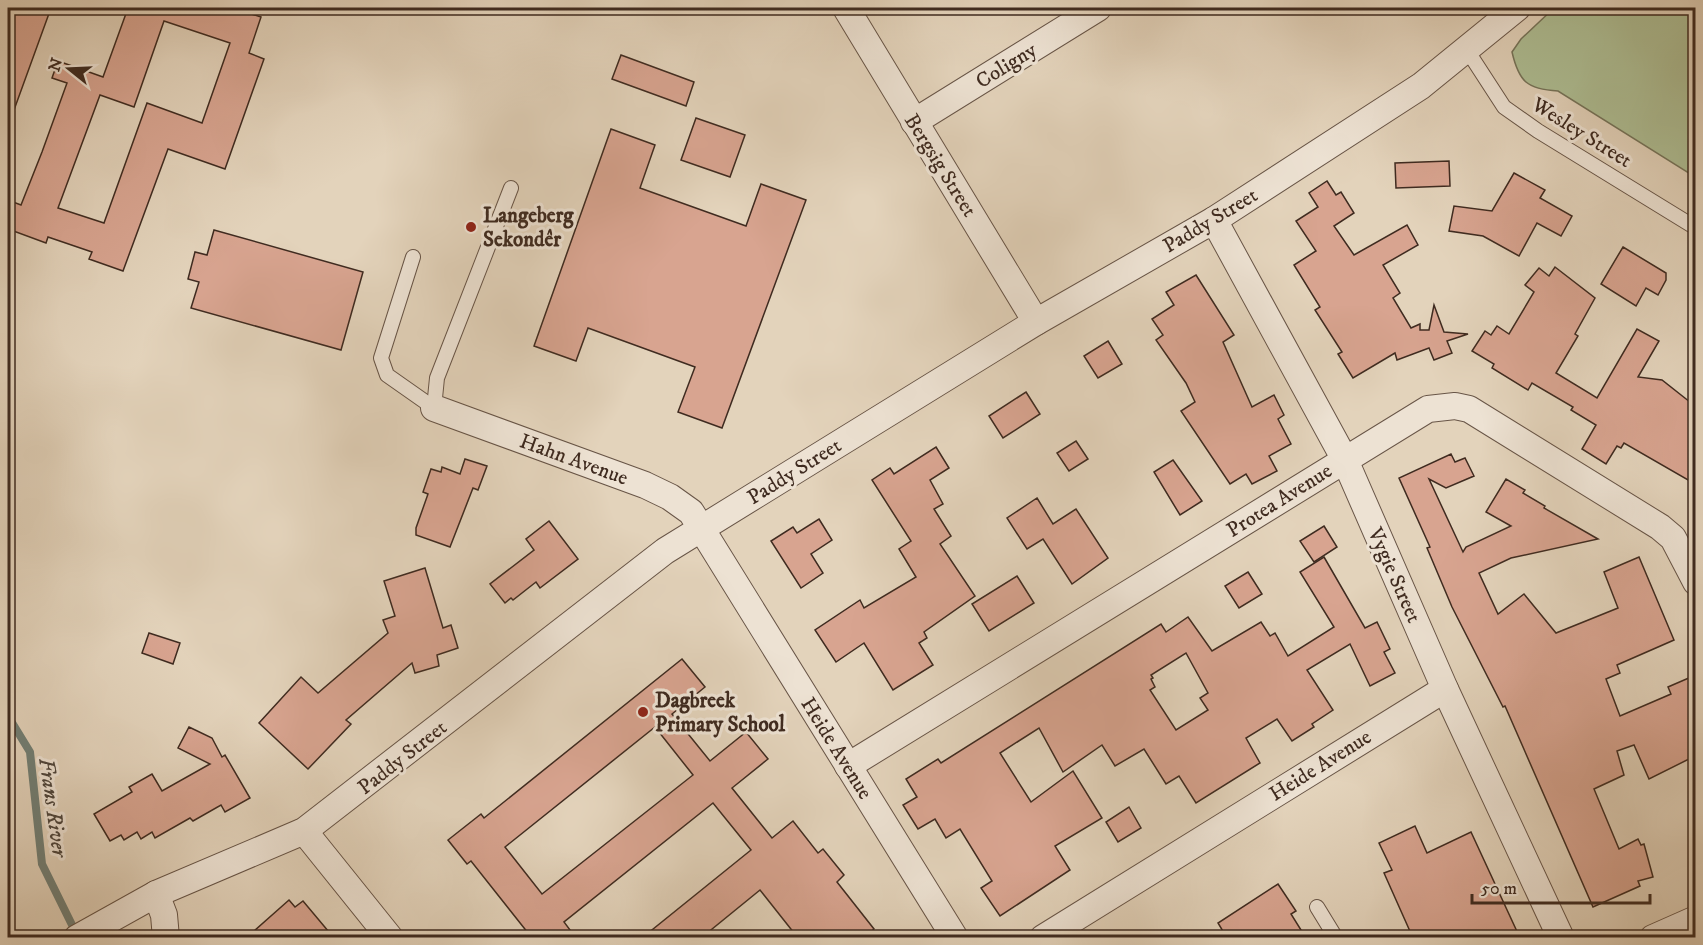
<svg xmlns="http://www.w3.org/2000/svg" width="1703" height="945" font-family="'IM FELL DW Pica',serif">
<rect width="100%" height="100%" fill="#e3d3bb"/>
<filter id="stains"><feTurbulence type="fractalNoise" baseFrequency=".00333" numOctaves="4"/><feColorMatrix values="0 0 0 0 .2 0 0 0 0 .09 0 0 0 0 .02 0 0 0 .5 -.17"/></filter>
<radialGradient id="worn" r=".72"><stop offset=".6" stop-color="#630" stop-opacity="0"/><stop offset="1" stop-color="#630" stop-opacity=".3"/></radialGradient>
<!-- green -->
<path fill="#aebe94" stroke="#76745a" stroke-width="1.5" d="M1554,8H1695V177L1558,91C1527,89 1519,82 1512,52L1521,39Z"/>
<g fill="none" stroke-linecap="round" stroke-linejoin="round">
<!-- stream -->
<polyline stroke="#738076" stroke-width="8" points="8,716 30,752 42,864 76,933"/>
</g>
<!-- building -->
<g fill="#d8a490" stroke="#3f2b20" stroke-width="1.5" fill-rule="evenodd">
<polygon points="11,8 51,8 10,121 8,120 8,18"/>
<path d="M128,8H232L261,17L249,53L264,59L225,169L168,149L123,271L89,259L92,252L48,237L46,243L8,229V200L21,205L42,152L67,83L52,78L58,61L103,77ZM164,21L230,43L202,123L147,103L104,223L58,208L100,95L134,107Z"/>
<polygon points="621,55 694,82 686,106 612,79"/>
<polygon points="696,118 745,135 730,177 681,160"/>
<polygon points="611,129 655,145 640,188 746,226 761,184 806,200 722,428 678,412 695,367 588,328 576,361 534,346"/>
<polygon points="1449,161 1450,186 1396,188 1395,163"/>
<polygon points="1514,173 1545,190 1540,198 1572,216 1561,236 1537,223 1519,256 1483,236 1449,231 1454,206 1492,211"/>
<polygon points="1327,181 1336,195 1341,192 1354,213 1334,226 1354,255 1407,225 1418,245 1383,265 1400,293 1393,298 1411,328 1420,324 1420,330 1429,330 1434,305 1444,332 1468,334 1447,341 1452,353 1434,360 1429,348 1397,360 1395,353 1353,378 1338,354 1342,352 1315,310 1320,307 1294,265 1316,251 1296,221 1318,207 1309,193"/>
<polygon points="214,230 363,272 341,350 191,308 199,282 188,279 195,252 207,255"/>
<polygon points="1623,247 1666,273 1666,280 1658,295 1646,288 1636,306 1601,284"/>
<polygon points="1555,267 1595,298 1575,334 1578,336 1556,373 1597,398 1637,329 1659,341 1638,377 1662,380 1695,406 1695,484 1624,443 1621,448 1617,446 1606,464 1582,449 1596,425 1571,410 1573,407 1532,383 1528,390 1492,368 1494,364 1472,351 1485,331 1491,335 1497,326 1509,334 1534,292 1525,285 1539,268 1549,276"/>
<polygon points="1196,275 1234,335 1223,342 1252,407 1274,395 1284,415 1278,419 1291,444 1269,456 1277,471 1252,484 1246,474 1230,484 1181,411 1195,402 1186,383 1156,340 1163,335 1152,319 1174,305 1166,292"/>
<polygon points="1108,341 1122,364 1098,378 1084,356"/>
<polygon points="1026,392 1040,414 1003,438 989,416"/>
<polygon points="1076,441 1088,459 1069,471 1057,453"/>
<polygon points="936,447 949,468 930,480 943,504 934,509 951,536 940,544 975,596 924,632 927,638 919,643 933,665 893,690 864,643 836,662 815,630 860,600 864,608 916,577 899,549 911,541 872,480 890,468 894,474"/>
<polygon points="1451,454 1455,462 1465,458 1474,476 1446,488 1429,479 1463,552 1466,547 1511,526 1486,512 1506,479 1525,490 1523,493 1545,506 1544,508 1598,539 1511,558 1479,573 1498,614 1524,594 1556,633 1618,608 1604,572 1639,557 1674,640 1617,665 1620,673 1606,679 1620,716 1671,694 1668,687 1691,677 1695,688 1695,756 1649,779 1634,745 1617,751 1624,775 1594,789 1619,849 1638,839 1641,845 1644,844 1653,877 1638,881 1640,886 1593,907 1505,706 1503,707 1452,607 1427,548 1430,547 1399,478"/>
<polygon points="465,459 487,466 478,490 473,488 450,547 416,535 416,528 428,494 423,492 431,469 441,472 442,467 460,474"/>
<polygon points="1173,460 1202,501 1180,515 1154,472"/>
<polygon points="1037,498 1053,524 1076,509 1108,558 1072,584 1043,539 1027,549 1007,518"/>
<polygon points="819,519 832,540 811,554 823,573 801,588 771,541 793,527 797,533"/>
<polygon points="549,521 578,559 540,588 536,582 513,600 511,598 505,603 490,584 534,550 526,539"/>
<polygon points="1324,526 1337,547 1314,562 1300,541"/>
<path d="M1324,557L1365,628L1377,622L1390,649L1384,652L1395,673L1370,686L1350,644L1307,670L1333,710L1312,724L1314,727L1292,741L1277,719L1246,738L1260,763L1196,803L1179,776L1166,784L1144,749L1115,766L1102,745L1063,772L1039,728L1000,753L1031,802L1073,771L1102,818L1055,846L1070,870L1000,916L981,888L992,881L960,829L946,838L935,819L918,829L903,805L917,797L906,779L938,759L941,763L1161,624L1166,632L1188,617L1212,651L1261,622L1270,636L1275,633L1288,656L1334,627L1300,572ZM1186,653L1208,693L1200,698L1208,710L1176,730L1150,690L1155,687L1151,679L1153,678L1151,675Z"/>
<polygon points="425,568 443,628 451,625 458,648 437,655 439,666 415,673 412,663 346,720 351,724 308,769 259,723 301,677 318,693 388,633 383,620 395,616 384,581"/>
<polygon points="1248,572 1262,594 1239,608 1225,586"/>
<polygon points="1017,576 1034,603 989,631 972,604"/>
<polygon points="149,633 180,643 173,664 142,653"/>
<path d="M682,659L705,687L672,714L710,761L746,732L768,759L732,788L772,838L793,821L818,853L823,849L844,875L837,882L874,929L864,938H798L760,890L701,938H642L751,850L713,803L564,922L576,938H532L471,861L467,864L448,840L481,814L484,818ZM655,727L693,775L542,894L505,847Z"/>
<polygon points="189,727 212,738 222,757 225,755 250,798 225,812 221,805 193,821 190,818 155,838 152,832 141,839 137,832 124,840 121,835 110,841 94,814 132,792 129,787 152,774 162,791 210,764 178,748"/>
<polygon points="1129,807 1141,828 1118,842 1106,822"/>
<polygon points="1415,826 1427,853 1471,832 1520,938 1413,938 1384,873 1392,870 1379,843"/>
<polygon points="1278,884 1296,911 1291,914 1306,938 1227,938 1218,923"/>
<polygon points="289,900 295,907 303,901 334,938 246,938"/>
</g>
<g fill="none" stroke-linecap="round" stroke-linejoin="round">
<defs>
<g id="lane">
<polyline points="1467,50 1504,107 1538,131 1696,228"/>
<polyline points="413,257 381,358 387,375 434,408"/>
<polyline points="434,408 437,378 511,188"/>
<polyline points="1317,907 1336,938"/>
</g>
<g id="street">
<polyline points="846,8 1036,322"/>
<polyline points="914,122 1098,8"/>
<polyline points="1214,220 1345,460 1445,689 1561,938"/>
<polyline points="434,408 645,485 670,497 691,512 955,938"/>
<polyline points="848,766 1428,409 1455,406 1469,409 1660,527 1673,538 1696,582"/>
<polyline points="304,831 390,938"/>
<polyline points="156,894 164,915 166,938"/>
<polyline points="77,938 156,894 304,831 665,551 1036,322 1214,220 1421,86 1517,8"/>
<polyline points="1043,938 1445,689"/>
<polyline points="1653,938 1696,919"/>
</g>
</defs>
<!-- lane casing -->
<use href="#lane" stroke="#685547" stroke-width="16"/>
<!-- street casing -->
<use href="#street" stroke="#685547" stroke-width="28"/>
<!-- lane -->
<use href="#lane" stroke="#ede2d3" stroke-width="14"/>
<!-- street -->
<use href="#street" stroke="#ede2d3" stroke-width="26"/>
</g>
<!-- markers -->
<g fill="#8f2418" stroke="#ede2d3" stroke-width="2">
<circle cx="471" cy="227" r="6"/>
<circle cx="643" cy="712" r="6"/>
</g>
<g text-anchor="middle" stroke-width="6" stroke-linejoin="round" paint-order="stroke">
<!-- street labels -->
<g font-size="21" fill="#3f2b20" stroke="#ede2d3">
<text transform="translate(1006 65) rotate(-32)" y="7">Coligny</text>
<text transform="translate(1582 132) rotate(32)" y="7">Wesley Street</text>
<text transform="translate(941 165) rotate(58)" y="7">Bergsig Street</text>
<text transform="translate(1210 220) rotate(-31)" y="7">Paddy Street</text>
<text transform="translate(574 459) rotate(20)" y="7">Hahn Avenue</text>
<text transform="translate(794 471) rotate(-32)" y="7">Paddy Street</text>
<text transform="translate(1279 500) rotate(-32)" y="7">Protea Avenue</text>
<text transform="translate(1395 575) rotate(66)" y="7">Vygie Street</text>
<text transform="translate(837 748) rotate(58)" y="7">Heide Avenue</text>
<text transform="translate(402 757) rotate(-38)" y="7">Paddy Street</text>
<text transform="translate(1320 765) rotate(-32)" y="7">Heide Avenue</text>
</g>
<!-- poi labels -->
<g font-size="21" font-weight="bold" fill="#3f2b20" stroke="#ede2d3" text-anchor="start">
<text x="483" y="222">Langeberg<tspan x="483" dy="24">Sekondêr</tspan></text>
<text x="655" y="707">Dagbreek<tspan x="655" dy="24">Primary School</tspan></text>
</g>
<!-- water labels -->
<g font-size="22" font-style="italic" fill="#50473d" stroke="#ede2d3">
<text transform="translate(54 807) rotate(82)" y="8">Frans River</text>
</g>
</g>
<!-- margin -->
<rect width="1703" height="945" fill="none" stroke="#e3d3bb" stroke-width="30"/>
<rect x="9" y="9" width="1685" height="927" fill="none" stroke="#3f2b20" stroke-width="3"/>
<rect x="15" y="15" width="1673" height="915" fill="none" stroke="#3f2b20" stroke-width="1.5"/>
<!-- north arrow -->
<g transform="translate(69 69) rotate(288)" stroke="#ede2d3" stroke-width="4.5" paint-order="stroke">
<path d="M0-4.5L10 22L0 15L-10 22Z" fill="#3f2b20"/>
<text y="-9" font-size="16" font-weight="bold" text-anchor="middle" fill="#3f2b20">N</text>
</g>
<!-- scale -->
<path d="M1472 894v9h178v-9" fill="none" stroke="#3f2b20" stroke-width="3"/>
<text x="1481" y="894" font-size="18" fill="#3f2b20" stroke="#ede2d3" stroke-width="4.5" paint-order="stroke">50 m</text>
<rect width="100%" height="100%" filter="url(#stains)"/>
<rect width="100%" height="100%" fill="url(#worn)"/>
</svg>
